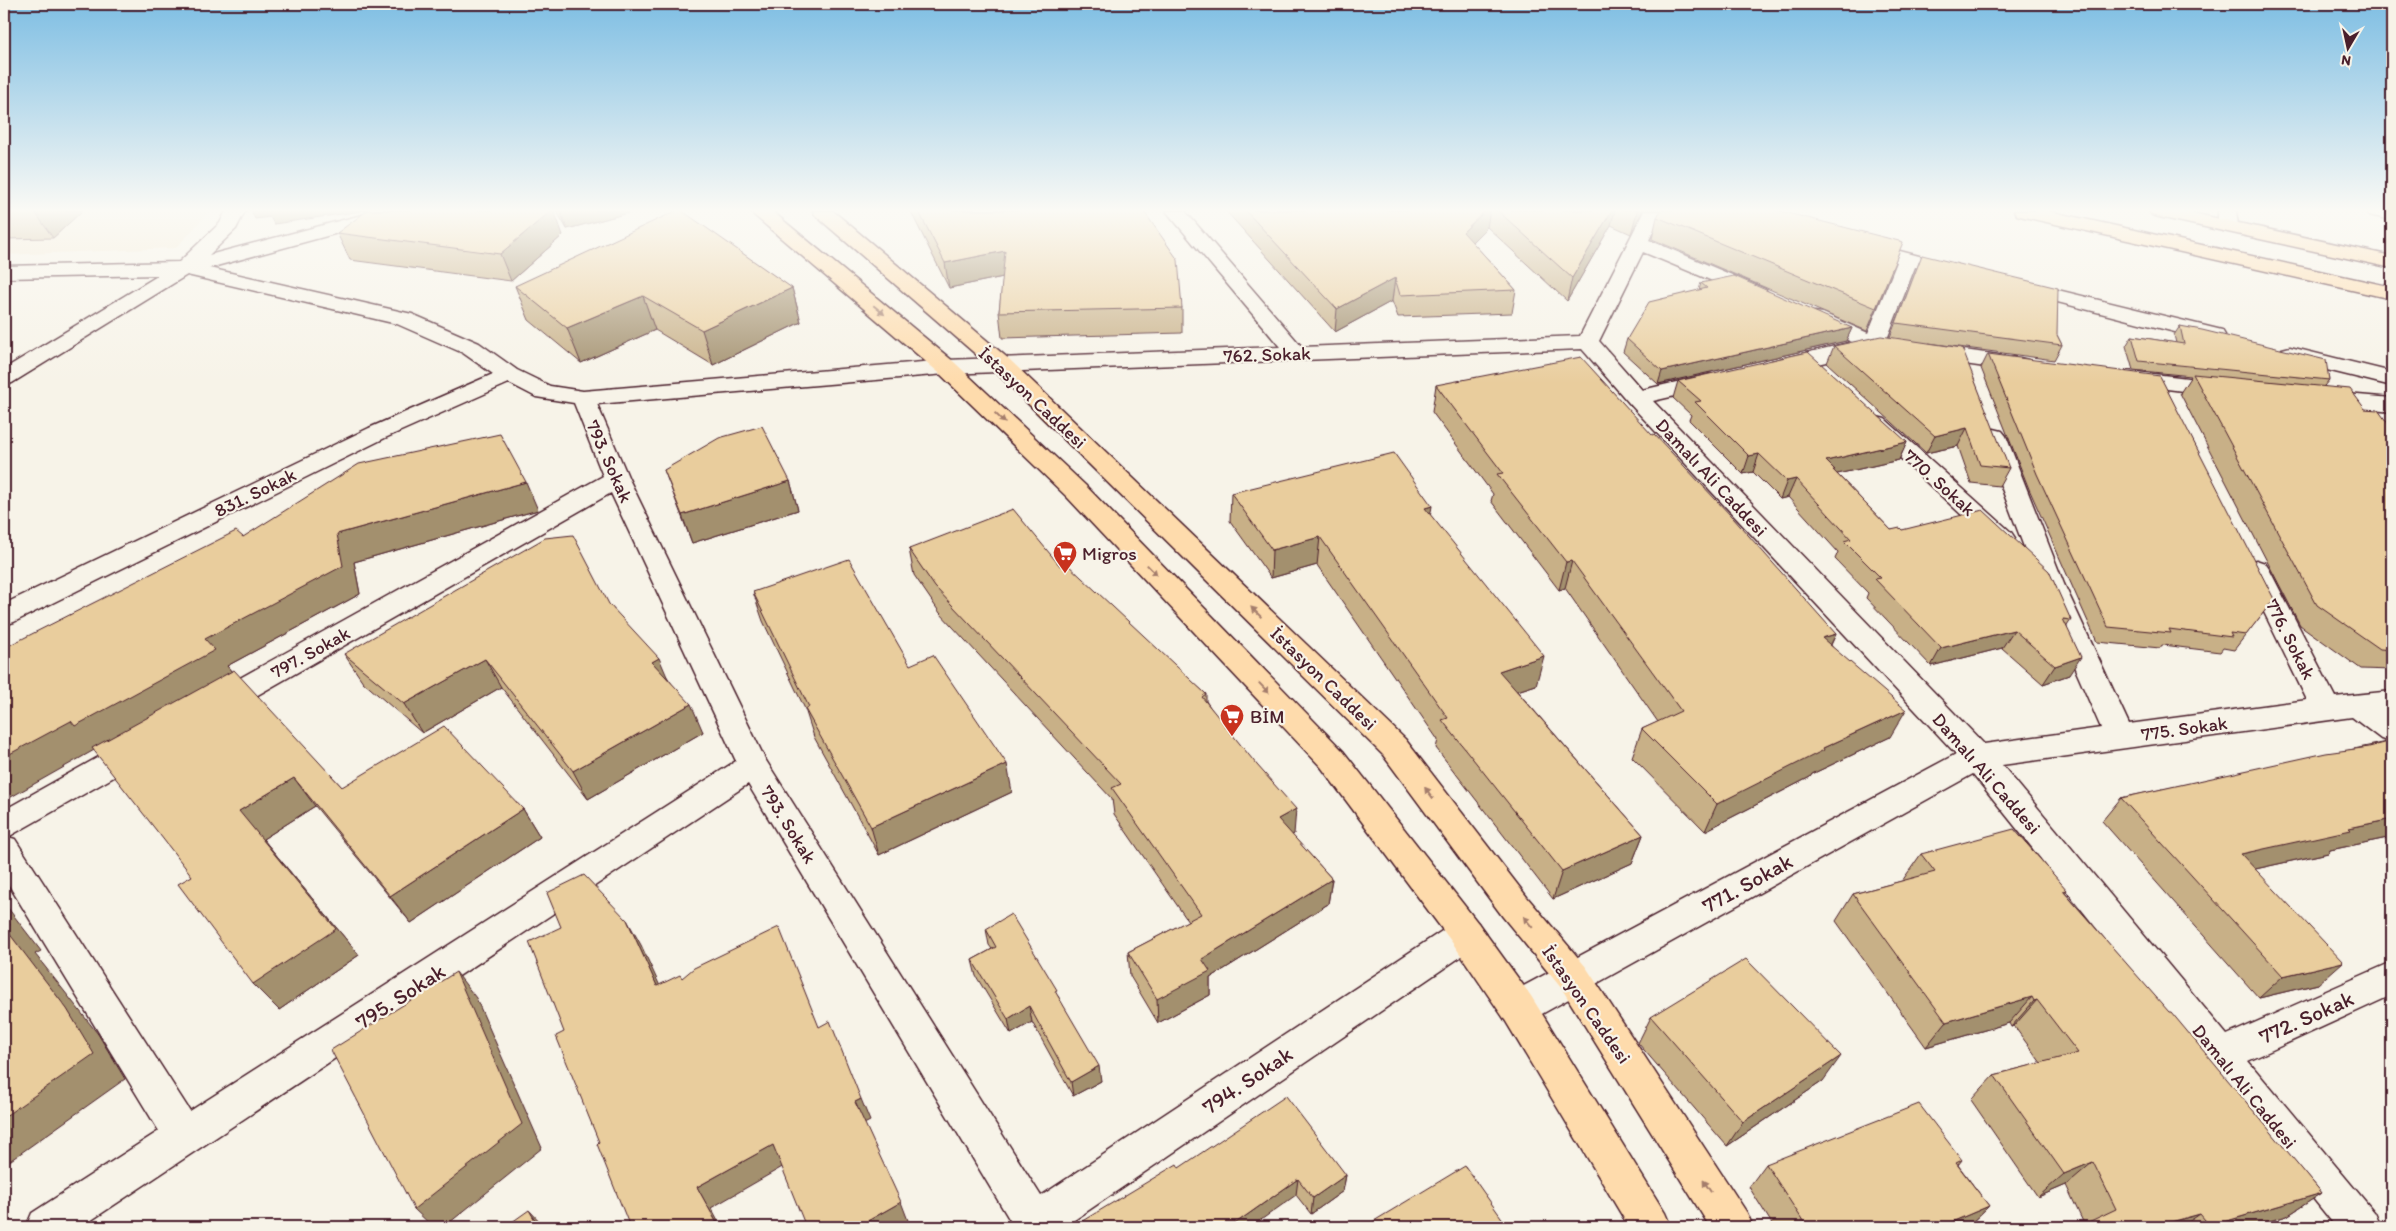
<svg xmlns="http://www.w3.org/2000/svg" width="2396" height="1231" font-family="Itim,sans-serif">
<rect width="100%" height="100%" fill="#f7f3e8"/>
<filter id="ink" filterUnits="userSpaceOnUse"><feTurbulence type="fractalNoise" baseFrequency=".02" numOctaves="2"/><feDisplacementMap in="SourceGraphic" scale="10" xChannelSelector="R" yChannelSelector="G"/><feConvolveMatrix kernelMatrix="1 2 1 2 8 2 1 2 1" color-interpolation-filters="sRGB"/></filter>
<g filter="url(#ink)">
<!-- built -->
<polygon fill="#f3e8d2" points="4,211 210,211 176,248 4,255"/>
<g fill="none" stroke-linecap="round" stroke-linejoin="round">
<defs>
<g id="street">
<polygon points="226,211 245,211 236,229 209,255 377,211 406,211 404,215 209,268 412,314 479,343 517,370 550,386 583,391 946,360 1280,347 1166,211 1185,211 1302,347 1580,336 1644,211 1663,211 1649,240 1765,289 1768,293 1765,297 1758,299 1751,297 1643,252 1599,341 1642,390 1711,374 1719,376 1722,381 1719,386 1653,401 1984,744 2101,728 2038,584 1982,436 1986,431 1994,429 2002,431 2006,436 2064,584 2129,724 2307,700 2243,569 2247,563 2256,560 2265,563 2269,569 2335,697 2392,691 2392,713 2389,713 2392,716 2392,742 2381,739 2352,717 2002,765 2227,1035 2392,962 2392,995 2248,1061 2375,1213 2381,1227 2336,1227 1973,774 1531,1020 1518,1024 1505,1020 1500,1008 1505,996 1956,754 1629,403 1582,349 946,374 597,404 629,479 765,759 1041,1196 1454,923 1466,919 1478,923 1483,934 1478,945 1064,1227 1009,1227 1011,1222 748,784 81,1227 26,1227 32,1213 159,1131 4,877 4,810 129,740 140,736 151,740 155,748 151,756 8,837 15,839 190,1111 736,761 611,493 226,713 216,716 206,713 201,705 206,697 603,476 574,403 536,397 509,383 385,438 14,622 4,625 4,604 369,428 493,374 463,353 397,324 187,275 12,383 4,385 4,369 159,275 4,278 4,266 179,262 220,223"/>
<polygon points="2218,211 2236,211 2238,225 2235,229 2228,231 2221,229 2218,225"/>
<polygon points="2366,211 2392,211 2392,220 2369,215"/>
<polygon points="1861,241 1962,267 1965,271 1962,275 1955,277 1915,267 1887,339 2020,358 2028,360 2031,365 2028,370 2020,372 1874,351 1780,373 1772,371 1769,366 1772,361 1852,342 1807,323 1804,318 1807,313 1815,312 1823,313 1868,333 1897,262 1854,251 1851,247 1854,243"/>
<polygon points="2021,281 2222,330 2225,335 2222,340 2214,342 2014,291 2011,287 2014,283"/>
<polygon points="2290,347 2392,372 2392,386 2282,359 2279,354 2282,349"/>
<polygon points="2128,371 2222,382 2230,384 2233,389 2230,394 2222,396 2120,383 2117,378 2120,373"/>
<polygon points="2324,392 2392,398 2392,412 2316,404 2312,399 2316,394"/>
<polygon points="1877,417 1885,419 2011,532 2015,538 2011,544 2002,547 1993,544 1869,429 1865,424 1869,419"/>
</g>
<g id="primary">
<polygon points="752,211 772,211 954,362 1085,485 1343,751 1478,923 1531,996 1665,1213 1671,1227 1629,1227 1505,1020 1454,945 1321,767 1067,497 938,372 754,215"/>
<polygon points="813,211 833,211 1010,360 1405,739 1527,897 1586,967 1747,1213 1753,1227 1710,1227 1562,989 1503,917 1383,755 994,370 815,215"/>
</g>
<g id="highway">
<polygon points="2014,211 2048,211 2392,287 2392,299 2024,217 2017,215"/>
<polygon points="2149,211 2183,211 2392,256 2392,268 2159,217 2152,215"/>
</g>
</defs>
<!-- street casing -->
<use href="#street" stroke="#4a1f2b" stroke-width="3"/>
<!-- primary casing -->
<use href="#primary" stroke="#4a1f2b" stroke-width="3"/>
<!-- highway casing -->
<use href="#highway" stroke="#4a1f2b" stroke-width="3"/>
<!-- street -->
<use href="#street" fill="#f7f3e8" fill-rule="evenodd"/>
<!-- primary -->
<use href="#primary" fill="#fedbac" fill-rule="evenodd"/>
<!-- highway -->
<use href="#highway" fill="#fedbac" fill-rule="evenodd"/>
</g>
<!-- wall -->
<g fill="#c8b087" stroke="#4a1f2b">
<polygon points="4,210 83,210 53,238 4,239"/>
<polygon points="556,210 639,210 567,229"/>
<polygon points="910,210 1143,210 1182,308 1182,333 1002,338 999,312 1003,277 949,288"/>
<polygon points="1225,210 1643,210 1631,234 1611,225 1567,301 1487,227 1472,242 1516,290 1512,313 1398,317 1392,301 1335,332"/>
<polygon points="1657,217 1903,242 1867,331 1652,239"/>
<polygon points="337,233 563,235 511,281 350,260"/>
<polygon points="1922,255 2057,335 2062,345 2054,360 1929,343 2009,468 1999,486 1971,483 1958,446 1926,453 1827,363 1834,346 1890,337"/>
<polygon points="1701,283 1852,328 1846,341 1658,384 1623,352 1627,339 1699,290"/>
<polygon points="515,286 792,288 801,322 713,365 655,330 581,363 529,320"/>
<polygon points="2180,326 2329,380 2324,386 2365,409 2392,429 2392,670 2361,669 2300,625 2180,393 2191,376 2133,370 2126,346 2132,336 2176,343 2174,335"/>
<polygon points="1988,354 2274,599 2234,650 2223,648 2220,652 2162,645 2160,648 2097,642 2029,489 1981,368"/>
<polygon points="1678,381 1907,442 1899,460 1837,474 1891,530 1902,530 2071,620 2067,626 2069,675 2043,684 2002,648 1931,666 1866,598 1868,593 1835,559 1838,552 1788,497 1780,499 1753,472 1743,474 1689,420 1691,415 1673,398"/>
<polygon points="1436,385 1836,634 1831,645 1890,737 1812,774 1810,777 1705,831 1632,757 1642,729 1658,722 1565,588 1559,590 1491,501 1493,494 1432,412"/>
<polygon points="664,470 790,481 798,510 692,543"/>
<polygon points="1231,493 1430,515 1536,685 1517,691 1643,835 1632,863 1553,899 1436,748 1438,740 1317,565 1271,578 1230,521"/>
<polygon points="538,510 354,562 360,594 227,666 231,671 342,787 523,809 540,837 411,923 315,806 263,839 359,955 279,1010 192,876 243,537"/>
<polygon points="909,549 1060,566 1206,694 1206,701 1294,834 1292,835 1332,879 1328,904 1210,978 1210,995 1158,1023 1130,976 1128,952 1188,921 1114,814 1112,799 940,613 914,575"/>
<polygon points="753,592 910,665 1012,792 879,855 814,737 805,709 763,621"/>
<polygon points="609,604 668,678 703,732 588,799 501,687 422,733 363,682 344,654"/>
<polygon points="2392,741 2392,837 2330,850 2328,853 2255,869 2318,984 2259,998 2102,821 2121,798"/>
<polygon points="1921,854 2067,890 2065,893 2322,1193 2287,1216 2249,1227 2078,1227 2084,1224 2066,1185 2038,1197 1971,1100 1994,1075 2041,1063 2014,1026 2011,1027 2009,1023 1926,1047 1836,921 1853,894 1902,881"/>
<polygon points="986,929 1058,996 1101,1081 1073,1096 1032,1022 1011,1034 976,976 972,960 992,949 989,945"/>
<polygon points="1651,1017 1823,1081 1727,1146 1638,1043"/>
<polygon points="1962,1160 1958,1165 1989,1206 1967,1227 1774,1227 1749,1187 1766,1164"/>
<polygon points="1179,1168 1346,1175 1343,1191 1311,1214 1296,1195"/>
</g>
<!-- shaded-wall -->
<g fill="#a3906e" stroke="#4a1f2b">
<polygon points="36,210 83,210 53,238 35,212"/>
<polygon points="251,210 368,210 274,224 270,217 255,219"/>
<polygon points="552,210 554,210 563,235 511,281 500,254"/>
<polygon points="560,210 639,210 567,229"/>
<polygon points="1486,210 1490,210 1487,227 1460,254 1463,232"/>
<polygon points="1612,210 1615,210 1611,225 1567,301 1572,278"/>
<polygon points="1637,210 1643,210 1631,234 1637,212"/>
<polygon points="1005,251 1008,276 949,288 945,263"/>
<polygon points="1395,278 1392,301 1335,332 1337,309"/>
<polygon points="792,288 801,322 713,365 702,330"/>
<polygon points="643,296 655,330 581,363 567,328"/>
<polygon points="1852,328 1846,341 1658,384 1662,371"/>
<polygon points="1967,428 1958,446 1926,453 1935,436"/>
<polygon points="1907,442 1899,460 1833,475 1826,461"/>
<polygon points="1759,454 1753,472 1743,474 1749,456"/>
<polygon points="1796,479 1788,497 1780,499 1787,481"/>
<polygon points="790,481 798,510 692,543 682,515"/>
<polygon points="526,482 538,510 354,562 360,594 227,666 237,678 96,749 4,801 4,757 337,534"/>
<polygon points="1432,506 1427,535 1425,508"/>
<polygon points="1320,537 1317,565 1271,578 1272,550"/>
<polygon points="1572,561 1565,588 1559,590 1566,562"/>
<polygon points="2014,630 2002,648 1931,666 1941,648"/>
<polygon points="1836,634 1822,662 1822,638"/>
<polygon points="1544,656 1536,685 1492,699 1499,671"/>
<polygon points="2081,657 2069,675 2043,684 2055,666"/>
<polygon points="659,658 671,686 652,662"/>
<polygon points="485,659 501,687 422,733 404,704"/>
<polygon points="691,704 703,732 588,799 573,771"/>
<polygon points="1906,710 1890,737 1812,774 1810,777 1705,831 1717,804 1823,748"/>
<polygon points="1007,764 1012,792 879,855 871,827"/>
<polygon points="294,778 315,806 263,839 359,955 279,1010 253,984 239,811"/>
<polygon points="523,809 540,837 411,923 390,896"/>
<polygon points="1296,809 1294,834 1276,845 1278,819"/>
<polygon points="2392,819 2392,837 2330,850 2328,853 2219,877 2241,854 2349,828"/>
<polygon points="1643,835 1632,863 1553,899 1562,871"/>
<polygon points="1332,879 1328,904 1210,978 1210,995 1158,1023 1157,999 1202,959"/>
<polygon points="4,903 41,951 35,954 98,1034 125,1079 4,1165 5,928"/>
<polygon points="627,920 641,945 671,1010 657,986"/>
<polygon points="2343,962 2318,984 2259,998 2283,976"/>
<polygon points="456,972 476,998 542,1148 444,1227 433,1227 414,1209"/>
<polygon points="2032,997 2009,1023 1926,1047 1946,1022"/>
<polygon points="2037,1000 2014,1026 2011,1027 2034,1001"/>
<polygon points="1029,1006 1032,1022 1011,1034 1008,1019"/>
<polygon points="1841,1056 1823,1081 1727,1146 1743,1122"/>
<polygon points="1099,1066 1101,1081 1073,1096 1071,1082"/>
<polygon points="861,1099 870,1121 864,1124 855,1102"/>
<polygon points="773,1145 784,1166 711,1208 721,1227 719,1227 697,1187"/>
<polygon points="2093,1162 2066,1185 2038,1197 2064,1174"/>
<polygon points="1346,1175 1343,1191 1311,1214 1313,1198"/>
<polygon points="1298,1179 1296,1195 1251,1227 1230,1227"/>
<polygon points="2322,1193 2287,1216 2249,1227 2208,1227 2210,1226"/>
<polygon points="901,1202 909,1223 902,1227 857,1227"/>
<polygon points="1989,1206 1967,1227 1940,1227"/>
<polygon points="529,1210 545,1227 539,1227"/>
<polygon points="2200,1214 2181,1227 2153,1227"/>
</g>
<!-- building -->
<g fill="#e9cd9d" stroke="#4a1f2b">
<polygon points="4,210 36,210 35,212 4,212"/>
<polygon points="368,210 552,210 500,254 337,233"/>
<polygon points="678,210 681,210 792,288 702,330 643,296 567,328 515,286"/>
<polygon points="918,210 1143,210 1178,260 1182,308 999,312 1005,251 945,263"/>
<polygon points="1245,210 1486,210 1463,232 1516,290 1400,295 1395,278 1337,309"/>
<polygon points="1497,210 1612,210 1572,278"/>
<polygon points="1661,210 1776,210 1903,242 1876,308 1657,217"/>
<polygon points="1922,255 2058,288 2057,335 2062,345 1896,323"/>
<polygon points="1734,276 1852,328 1662,371 1627,339 1649,302 1707,288 1701,283"/>
<polygon points="2180,326 2202,330 2326,360 2329,380 2139,361 2132,336 2184,344"/>
<polygon points="1881,336 1962,348 2009,468 1980,465 1967,428 1935,436 1834,346"/>
<polygon points="1808,352 1907,442 1826,461 1835,470 1833,470 1891,530 1900,528 1902,530 1983,510 2049,571 2071,620 2063,619 2081,657 2055,666 2014,630 1941,648 1875,579 1881,578 1844,541 1851,539 1796,479 1787,481 1759,454 1749,456 1695,402 1701,401 1678,381"/>
<polygon points="1988,354 2160,376 2274,599 2246,635 2230,633 2232,637 2169,629 2171,633 2108,627 2037,474"/>
<polygon points="1581,357 1652,435 1654,434 1733,518 1836,634 1822,638 1906,710 1823,748 1824,750 1717,804 1642,729 1681,711 1572,561 1566,562 1497,474 1503,473 1436,385"/>
<polygon points="2193,374 2350,389 2365,409 2378,410 2392,429 2392,650 2380,649 2317,605"/>
<polygon points="762,426 790,481 682,515 664,470 719,438"/>
<polygon points="500,434 526,482 337,534 343,566 205,639 215,650 75,726 71,721 4,757 4,648 236,531 243,537 359,464"/>
<polygon points="1394,453 1432,506 1425,508 1544,656 1499,671 1643,835 1562,871 1442,720 1448,718 1320,537 1272,550 1231,493"/>
<polygon points="1013,509 1060,566 1066,563 1206,694 1202,697 1257,765 1296,809 1278,819 1332,879 1202,959 1210,971 1157,999 1128,952 1201,914 1112,788 1121,784 935,587 909,549"/>
<polygon points="573,535 609,604 659,658 652,662 691,704 573,771 485,659 404,704 344,654 545,538"/>
<polygon points="849,559 910,665 933,655 1007,764 871,827 805,709 809,707 753,592"/>
<polygon points="234,670 342,787 444,726 523,809 390,896 294,778 239,811 336,929 253,984 178,884 192,876 92,748"/>
<polygon points="2392,741 2392,819 2349,828 2351,830 2241,854 2343,962 2283,976 2121,798 2326,753 2369,747"/>
<polygon points="2014,829 2067,890 2063,891 2169,1012 2171,1012 2322,1193 2210,1226 2200,1214 2153,1227 2078,1227 2116,1209 2093,1162 2064,1174 1994,1075 2078,1053 2037,1000 2034,1001 2032,997 1946,1022 1853,894 1935,872 1921,854"/>
<polygon points="584,875 627,920 657,986 680,975 682,978 694,968 779,927 819,1027 830,1021 861,1099 855,1102 901,1202 857,1227 806,1227 773,1145 697,1187 719,1227 630,1227 597,1144 599,1142 556,1036 564,1032 529,942 561,927 547,893"/>
<polygon points="1011,914 1057,990 1055,991 1099,1066 1071,1082 1029,1006 1008,1019 972,960 996,947 986,929"/>
<polygon points="4,917 10,925 5,928 67,1009 94,1054 4,1117"/>
<polygon points="1746,959 1841,1056 1743,1122 1651,1017"/>
<polygon points="456,972 522,1124 414,1209 331,1050"/>
<polygon points="1286,1096 1346,1175 1313,1198 1298,1179 1230,1227 1074,1227 1074,1226 1177,1164 1179,1168"/>
<polygon points="1919,1104 1962,1160 1956,1163 1989,1206 1940,1227 1807,1227 1766,1164"/>
<polygon points="1465,1166 1508,1227 1364,1227"/>
<polygon points="529,1210 539,1227 505,1227"/>
</g>
<!-- one-way arrows -->
<defs><path id="oneway-solid" d="M-6-.8H1V-3.2L6.5 0L1 3.2V.8H-6Z" transform="scale(1.25)"/></defs>
<g fill="#a47d6c">
<use href="#oneway-solid" transform="translate(879 310) rotate(40)"/>
<use href="#oneway-solid" transform="translate(1000 418) rotate(44)"/>
<use href="#oneway-solid" transform="translate(1152 570) rotate(46)"/>
<use href="#oneway-solid" transform="translate(1256 612) rotate(-136)"/>
<use href="#oneway-solid" transform="translate(1264 688) rotate(46)"/>
<use href="#oneway-solid" transform="translate(1429 793) rotate(-127)"/>
<use href="#oneway-solid" transform="translate(1528 922) rotate(-129)"/>
<use href="#oneway-solid" transform="translate(1707 1186) rotate(-123)"/>
</g>
</g>
<!-- sky -->
<linearGradient id="sky" x2="0" y2="1"><stop stop-color="#7ebee3"/><stop offset="0.55" stop-color="#fbfaf5"/><stop offset="1" stop-color="#fbfaf5" stop-opacity="0"/></linearGradient>
<rect width="2396" height="383" fill="url(#sky)"/>
<!-- icons -->
<defs>
<symbol id="supermarket-pin" viewBox="-11 -11 22 30"><path d="M0 17L-7.5 6A9.5 9.5 0 1 1 7.5 6Z" fill="#c8321e" stroke="#f7f3e8"/><path d="M-6-5.5h2.5l.6 2H6L4.5 2H-2.5L-4.4-4H-6ZM-1.5 3.2a1.3 1.3 0 1 0 .1 0ZM3 3.2a1.3 1.3 0 1 0 .1 0Z" fill="#fff"/></symbol>
</defs>
<g fill-rule="evenodd">
<use href="#supermarket-pin" x="1051" y="539" width="28" height="38"/>
<use href="#supermarket-pin" x="1218" y="702" width="28" height="38"/>
</g>
<g text-anchor="middle" stroke-width="4.5" stroke-linejoin="round" paint-order="stroke">
<!-- street labels -->
<g font-size="19" fill="#4a1f2b" stroke="#f7f3e8">
<text transform="translate(1267 354) rotate(-2)" y="7">762. Sokak</text>
<text transform="translate(1033 397) rotate(43)" y="7">İstasyon Caddesi</text>
<text transform="translate(610 461) rotate(66)" y="7">793. Sokak</text>
<text transform="translate(1712 477) rotate(47)" y="7">Damalı Ali Caddesi</text>
<text transform="translate(1940 482) rotate(42)" y="7">770. Sokak</text>
<text transform="translate(255 492) rotate(-26)" y="7">831. Sokak</text>
<text transform="translate(2291 639) rotate(63)" y="7">776. Sokak</text>
<text transform="translate(310 652) rotate(-29)" y="7">797. Sokak</text>
<text transform="translate(1324 678) rotate(44)" y="7">İstasyon Caddesi</text>
<text transform="translate(2184 728) rotate(-8)" y="7">775. Sokak</text>
<text transform="translate(1987 773) rotate(49)" y="7">Damalı Ali Caddesi</text>
<text transform="translate(789 824) rotate(58)" y="7">793. Sokak</text>
<text transform="translate(1587 1004) rotate(55)" y="7">İstasyon Caddesi</text>
<text transform="translate(2245 1086) rotate(51)" y="7">Damalı Ali Caddesi</text>
</g>
<!-- poi labels -->
<g font-size="19" fill="#4a1f2b" stroke="#f7f3e8" text-anchor="start">
<text x="1082" y="560">Migros</text>
<text x="1250" y="723">BİM</text>
</g>
<!-- near-street labels -->
<g font-size="22" fill="#4a1f2b" stroke="#f7f3e8">
<text transform="translate(1747 883) rotate(-29)" y="8">771. Sokak</text>
<text transform="translate(400 996) rotate(-33)" y="8">795. Sokak</text>
<text transform="translate(2306 1017) rotate(-24)" y="8">772. Sokak</text>
<text transform="translate(1247 1080) rotate(-34)" y="8">794. Sokak</text>
</g>
</g>
<!-- margin -->
<rect width="2396" height="1231" fill="none" stroke="#f7f3e8" stroke-width="20"/>
<rect x="10" y="10" width="2376" height="1211" fill="none" stroke="#4a1f2b" stroke-width="2" filter="url(#ink)"/>
<!-- north arrow -->
<g transform="translate(2348 48) rotate(189)" stroke="#f7f3e8" stroke-width="4" paint-order="stroke">
<path d="M0-4L9 19L0 12L-9 19Z" fill="#4a1f2b"/>
<text y="-8" font-size="14" font-weight="bold" text-anchor="middle" fill="#4a1f2b">N</text>
</g>
</svg>
